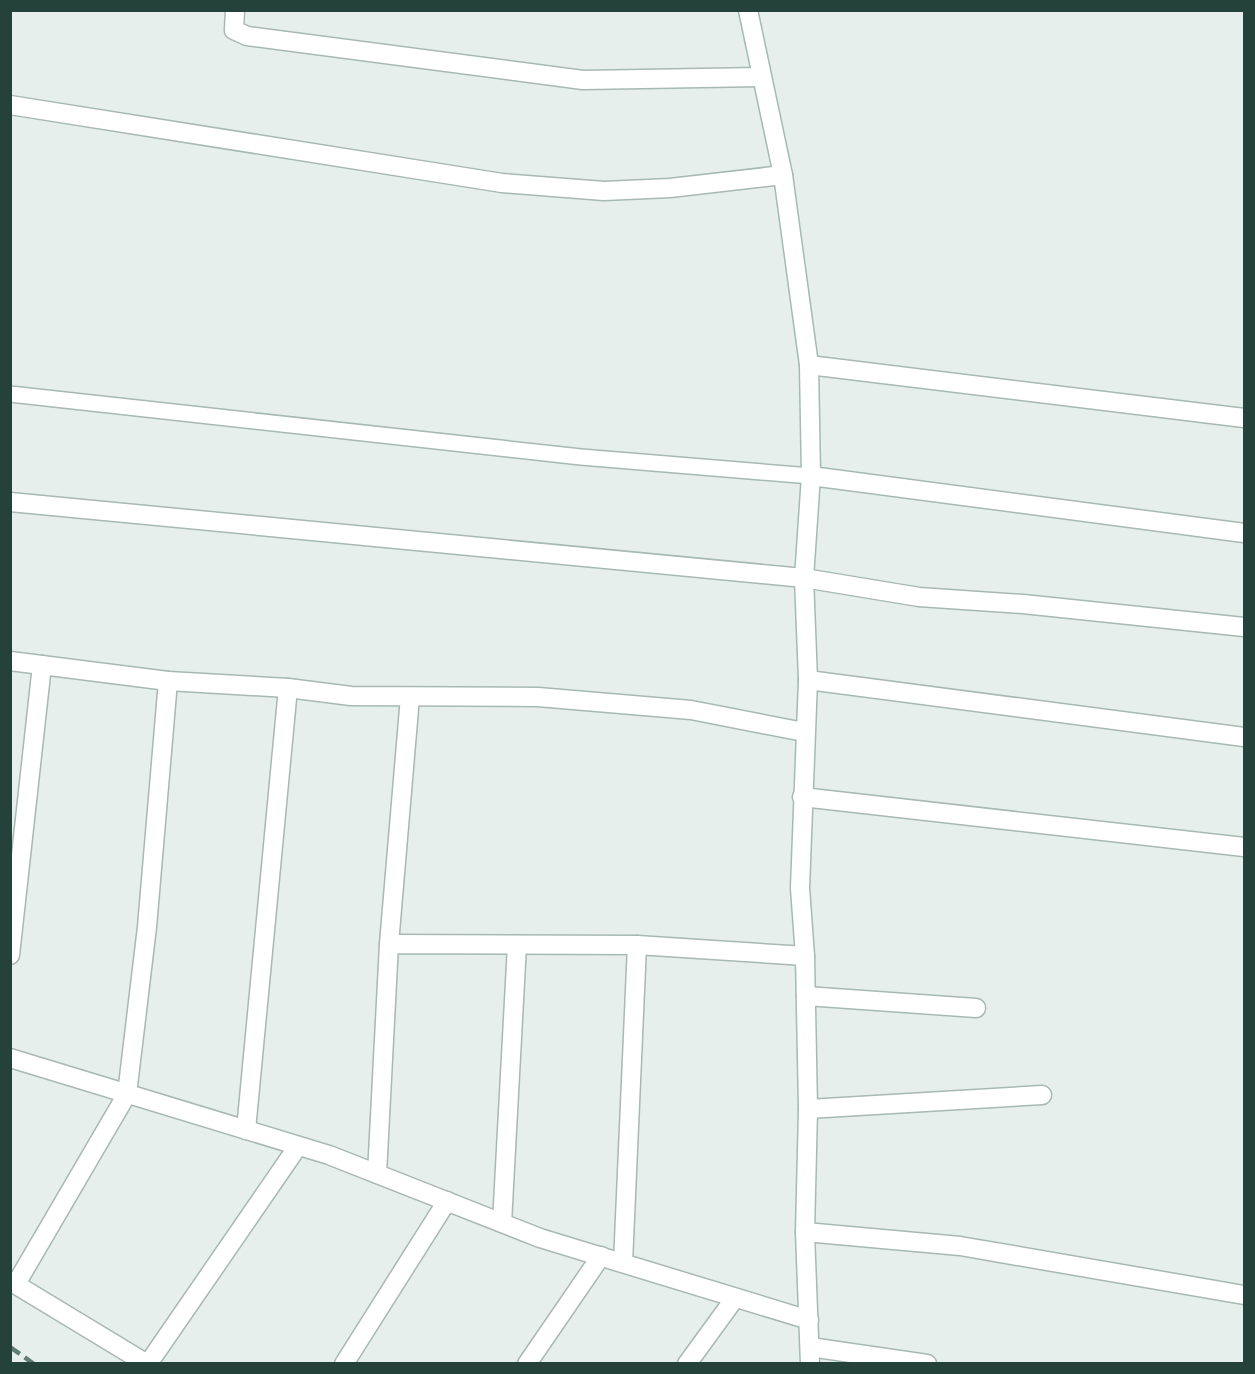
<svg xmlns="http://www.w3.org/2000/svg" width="1255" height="1374" font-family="'Titillium Web',sans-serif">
<rect width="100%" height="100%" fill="#e6efeb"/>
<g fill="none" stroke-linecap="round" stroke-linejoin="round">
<defs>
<polyline id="service" points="10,394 581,457 811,476"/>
<g id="minor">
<polyline points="235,10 234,30 247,36 583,80 761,77"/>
<polyline points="10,105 502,183 604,191 670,188 783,175"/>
<polyline points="809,365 1244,418"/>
<polyline points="811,476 1244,533"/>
<polyline points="10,502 804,578 919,597 1023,604 1244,627"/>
<polyline points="10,661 168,681 288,688 351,696 538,697 691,710 804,732"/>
<polyline points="808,680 1244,737"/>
<polyline points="802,797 1244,847"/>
<polyline points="389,944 410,697"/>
<polyline points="10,955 42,665"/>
<polyline points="806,996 976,1008"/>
<polyline points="10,1058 329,1155 540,1238 809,1320"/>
<polyline points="808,1109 1042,1095"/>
<polyline points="246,1130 288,688"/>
<polyline points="377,1174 389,944 637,945 805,956"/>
<polyline points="502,1223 517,945"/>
<polyline points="805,1232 960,1246 1244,1295"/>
<polyline points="623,1263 637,945"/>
<polyline points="10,1281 147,1364"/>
<polyline points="16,1284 127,1094 147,927 168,681"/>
<polyline points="810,1347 927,1364"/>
<polyline points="148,1364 298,1146"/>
<polyline points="344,1364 447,1201"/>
<polyline points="527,1364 601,1256"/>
<polyline points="687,1364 735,1298"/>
</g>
<polyline id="secondary" points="748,10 783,175 809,365 811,476 804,578 808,680 800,888 805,956 808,1109 805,1232 810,1364"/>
</defs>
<!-- service casing -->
<use href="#service" stroke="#a8b8b2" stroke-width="18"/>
<!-- minor casing -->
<use href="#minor" stroke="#a8b8b2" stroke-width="21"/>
<!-- secondary casing -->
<use href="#secondary" stroke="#a4bbb3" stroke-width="21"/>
<!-- service -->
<use href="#service" stroke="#fff" stroke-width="15"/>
<!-- minor -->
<use href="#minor" stroke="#fff" stroke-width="18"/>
<!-- secondary -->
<use href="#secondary" stroke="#fff" stroke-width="18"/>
<!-- rail -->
<polyline stroke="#5f7d75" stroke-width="4.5" stroke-dasharray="12 6" stroke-linecap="butt" points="10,1347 34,1364"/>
</g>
<!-- border -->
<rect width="1255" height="1374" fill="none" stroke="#24423a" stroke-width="24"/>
</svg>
